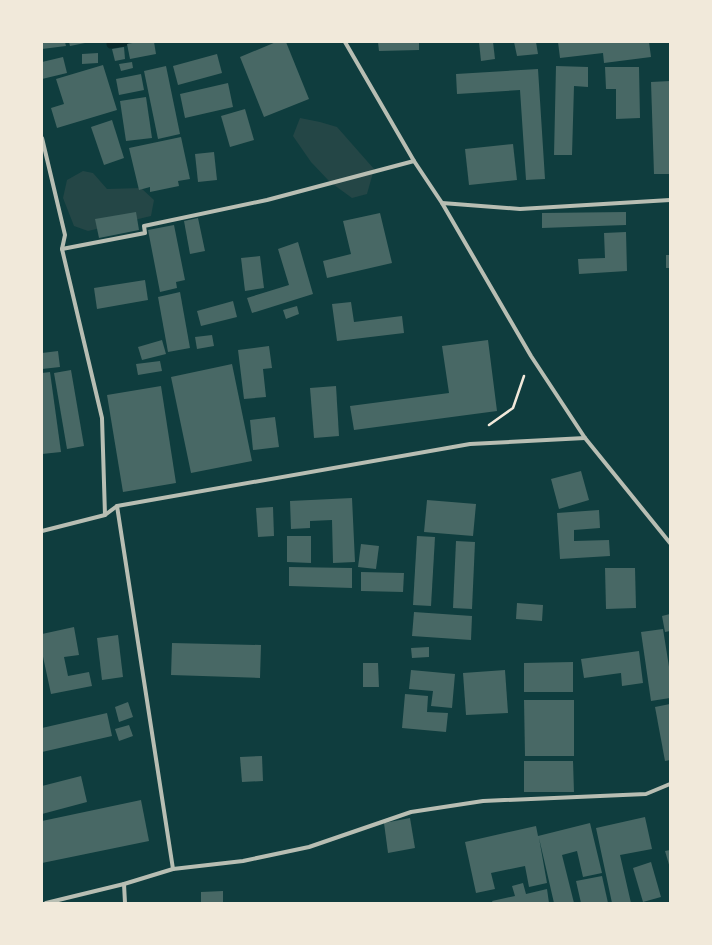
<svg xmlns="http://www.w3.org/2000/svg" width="712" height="945" font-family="'Nunito Sans',sans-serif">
<rect width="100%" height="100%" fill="#0f3d3e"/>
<!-- green -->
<g fill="#244646">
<polygon points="300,118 320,122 337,127 374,169 367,194 352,198 330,182 311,162 293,136"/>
<polygon points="83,171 93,173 107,189 141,188 154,200 151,216 88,231 74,226 63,198 67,180"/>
</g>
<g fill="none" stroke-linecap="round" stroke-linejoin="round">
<!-- stream -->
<polyline stroke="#0a2a2b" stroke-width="9" points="111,44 124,42"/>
</g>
<!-- building -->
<g fill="#486865">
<polygon points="42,42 65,42 66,46 42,49"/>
<polygon points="69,42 85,42 85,43 70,46"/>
<polygon points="138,42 154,42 156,54 130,59 127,44"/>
<polygon points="276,42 286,42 309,99 264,117 240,57"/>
<polygon points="378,42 419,42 419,50 379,51"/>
<polygon points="479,42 493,42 495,59 481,61"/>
<polygon points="514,42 536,42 538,54 517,56"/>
<polygon points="558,42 649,42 651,57 604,63 603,53 560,58"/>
<polygon points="124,47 125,59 115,61 112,49"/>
<polygon points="98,53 98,63 82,64 82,54"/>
<polygon points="217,54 222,73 178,85 173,66"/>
<polygon points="63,57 67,73 42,79 42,62"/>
<polygon points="132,62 133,68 121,71 119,64"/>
<polygon points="103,65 117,110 57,128 51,108 64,104 56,79"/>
<polygon points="166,66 180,134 158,139 144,71"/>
<polygon points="556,66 588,67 588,87 574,86 572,155 554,155"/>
<polygon points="605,67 639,67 640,118 616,119 616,89 606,89"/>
<polygon points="538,69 545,179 526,180 520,90 457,94 456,74"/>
<polygon points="141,74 144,90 119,95 116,79"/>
<polygon points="670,81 670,174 654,174 651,82"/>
<polygon points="228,83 233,107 185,118 180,94"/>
<polygon points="146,97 152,138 126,141 120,101"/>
<polygon points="245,109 254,140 230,147 221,116"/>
<polygon points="112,120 124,158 104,165 91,127"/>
<polygon points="181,137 190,179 178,181 179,186 150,192 150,187 139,190 129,148"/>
<polygon points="513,144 517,180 469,185 465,149"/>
<polygon points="214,152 217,180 198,182 195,154"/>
<polygon points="136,212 139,230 99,238 95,219"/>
<polygon points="626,212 626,225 542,228 542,213"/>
<polygon points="380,213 392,263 327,278 323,261 351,254 343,221"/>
<polygon points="198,218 205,251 190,254 184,221"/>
<polygon points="174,225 185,280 176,282 177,288 160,292 148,230"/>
<polygon points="626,232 627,271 579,274 578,259 605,258 604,233"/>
<polygon points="298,242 313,294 252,313 247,298 289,285 278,249"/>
<rect x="666" y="255" width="4" height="13"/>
<polygon points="260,256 264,288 245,291 241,258"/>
<polygon points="145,280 148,300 97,309 94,288"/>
<polygon points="180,292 190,348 168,352 158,297"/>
<polygon points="233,301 237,317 201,326 197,311"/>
<polygon points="351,302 354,322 402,316 404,333 337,341 332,304"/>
<polygon points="297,306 299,314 286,319 283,310"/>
<polygon points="212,335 214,346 197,349 195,337"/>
<polygon points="162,340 166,354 142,360 138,347"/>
<polygon points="488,340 497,411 354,430 350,406 449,393 442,346"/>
<polygon points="269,346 272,368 263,369 266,397 244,399 238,350"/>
<polygon points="58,351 60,367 42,369 42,353"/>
<polygon points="160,361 162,371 138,375 136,364"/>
<polygon points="232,364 252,461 191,473 171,377"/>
<polygon points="71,370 84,446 67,449 54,373"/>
<polygon points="50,372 61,452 42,454 42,373"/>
<polygon points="161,386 176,483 123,492 107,395"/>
<polygon points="336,386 339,436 314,438 310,388"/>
<polygon points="275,417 279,447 253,450 250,420"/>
<polygon points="581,471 589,500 559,509 551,479"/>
<polygon points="352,498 355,562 333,563 332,520 310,521 310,528 291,529 290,501"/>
<polygon points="427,500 476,504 473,536 424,532"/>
<polygon points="273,507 274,536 258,537 256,508"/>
<polygon points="599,510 600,528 574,530 574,541 609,540 610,556 560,559 557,513"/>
<polygon points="287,536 311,536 311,563 287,562"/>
<polygon points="417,536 435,537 431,606 413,605"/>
<polygon points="456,541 475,542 472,609 453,608"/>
<polygon points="361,544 379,546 376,569 358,567"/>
<polygon points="289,567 352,568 352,588 289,586"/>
<polygon points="605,568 635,568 636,608 606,609"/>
<polygon points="361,572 404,573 403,592 361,591"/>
<polygon points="517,603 543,605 542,621 516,619"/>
<polygon points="414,612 472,616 471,640 412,636"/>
<polygon points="670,614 670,631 665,632 662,616"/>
<polygon points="74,627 79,655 64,657 68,676 89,672 92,686 51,694 42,652 42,634"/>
<polygon points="663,629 670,673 670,698 651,701 641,632"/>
<polygon points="118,635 123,677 102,680 97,638"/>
<polygon points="172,643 261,645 260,678 171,675"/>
<polygon points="429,647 429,657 412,658 411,648"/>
<polygon points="639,651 643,683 622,686 621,673 584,678 581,659"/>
<polygon points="573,662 573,692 524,692 524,663"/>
<polygon points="363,663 378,663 379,687 363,687"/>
<polygon points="411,670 455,674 452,708 431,706 433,691 409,689"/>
<polygon points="505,670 508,713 466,715 463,673"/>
<polygon points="405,694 428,696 427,712 448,713 446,732 402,728"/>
<polygon points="524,700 574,700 574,756 525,756"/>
<polygon points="128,702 133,717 119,722 115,707"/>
<polygon points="670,704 670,760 665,761 655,707"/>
<polygon points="107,713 112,736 42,752 42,728"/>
<polygon points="129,725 133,736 119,741 115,729"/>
<polygon points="262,756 263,781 242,782 240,757"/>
<polygon points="524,761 573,761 574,792 524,792"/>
<polygon points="81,776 87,802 42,814 42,786"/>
<polygon points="141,800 149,841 42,863 42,821"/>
<polygon points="645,817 652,849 620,855 631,903 612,903 596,828"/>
<polygon points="410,818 415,848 388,853 384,823"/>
<polygon points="590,823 602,873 583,877 577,851 562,855 574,903 554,903 539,838 547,883 529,887 525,866 491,873 495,889 476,893 465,842 536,826 538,836"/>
<polygon points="670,850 670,868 665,851"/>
<polygon points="651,862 661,897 643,902 633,868"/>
<polygon points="602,876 608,903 581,903 576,881"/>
<polygon points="523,883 526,894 547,889 549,903 493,903 492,901 515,896 512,886"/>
<polygon points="223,891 223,903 201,903 201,892"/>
</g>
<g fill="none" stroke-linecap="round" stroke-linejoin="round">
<!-- path -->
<polyline stroke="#f1e9da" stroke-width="2.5" points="489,425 513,408 524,376"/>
<!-- minor -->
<g stroke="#b8beb3" stroke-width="4">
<polyline points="345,42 414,161 442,203 531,356 585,438 670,543"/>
<polyline points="42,138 65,235 62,249 102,418 105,515"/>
<polyline points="442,203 520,209 670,200"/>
<polyline points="62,249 145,233 144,226 267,200 414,161"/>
<polyline points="117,506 173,869"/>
<polyline points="42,531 105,515 117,506 470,444 585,438"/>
<polyline points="124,884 125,903"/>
<polyline points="46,903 124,884 173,869 243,861 309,847 411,812 483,801 646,794 670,784"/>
</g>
</g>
<!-- border -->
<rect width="712" height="945" fill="none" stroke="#f1e9da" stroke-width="86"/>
</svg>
